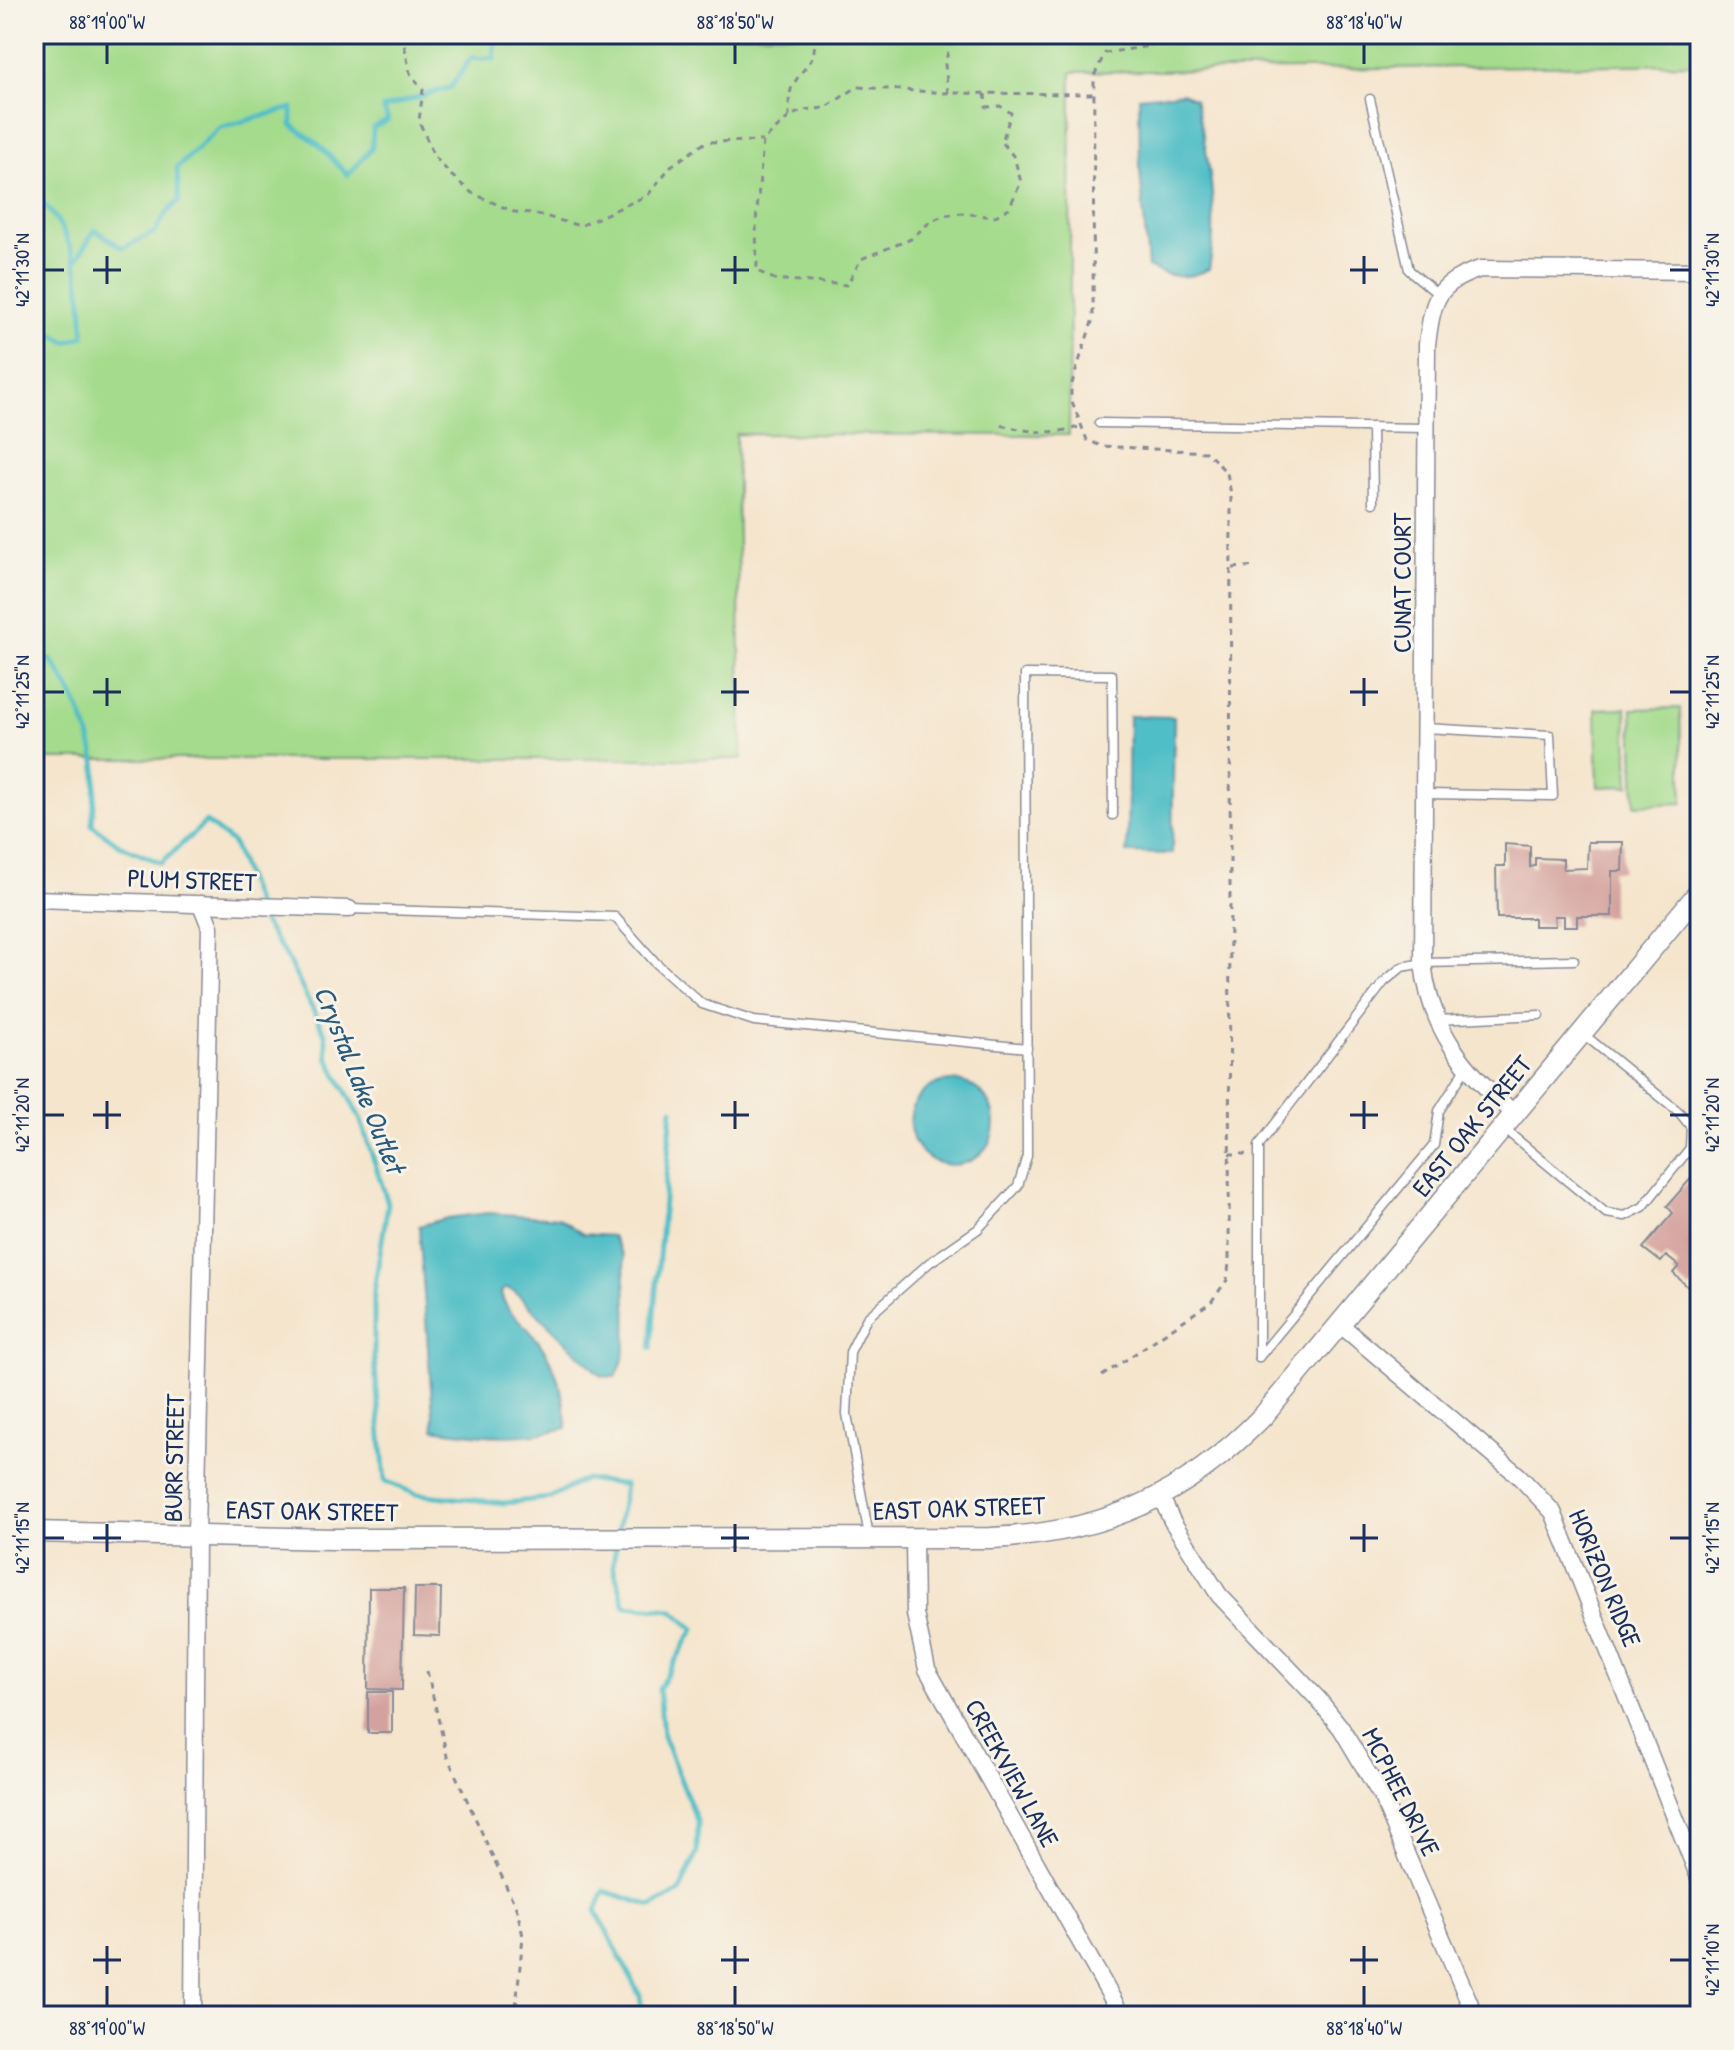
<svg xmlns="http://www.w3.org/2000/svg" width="1734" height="2050" font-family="'Patrick Hand',sans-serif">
<rect width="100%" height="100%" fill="#f7f3e8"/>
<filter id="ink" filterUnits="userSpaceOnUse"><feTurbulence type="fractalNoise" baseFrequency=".0125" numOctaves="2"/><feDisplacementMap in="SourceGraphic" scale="16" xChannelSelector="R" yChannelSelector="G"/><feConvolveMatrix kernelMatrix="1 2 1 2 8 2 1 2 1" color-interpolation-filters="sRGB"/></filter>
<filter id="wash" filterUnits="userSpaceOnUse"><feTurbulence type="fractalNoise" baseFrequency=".006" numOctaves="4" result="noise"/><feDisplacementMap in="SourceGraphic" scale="32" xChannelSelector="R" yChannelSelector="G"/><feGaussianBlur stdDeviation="1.8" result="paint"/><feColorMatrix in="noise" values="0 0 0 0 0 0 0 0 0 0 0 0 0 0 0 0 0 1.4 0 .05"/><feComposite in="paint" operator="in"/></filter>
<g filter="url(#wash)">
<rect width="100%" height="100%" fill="#f5e5cd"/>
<!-- green -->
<g fill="#a4db8c" stroke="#608575" stroke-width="2">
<polygon points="34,34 1700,34 1700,64 1071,72 1069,435 736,434 742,759 34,759"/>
<polygon points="1626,708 1629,786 1598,787 1596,709"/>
<polygon points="1680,708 1683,803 1635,805 1632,709"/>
</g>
<!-- water -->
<g fill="#50bec6" stroke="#367692" stroke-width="2">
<path d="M1182,93L1195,99C1208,153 1220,213 1209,269C1186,280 1172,278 1148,267L1140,171L1139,97Z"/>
<polygon points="1129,716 1174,717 1172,854 1127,853"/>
<circle cx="952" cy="1123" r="42"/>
<path d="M488,1213L559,1218L583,1234L612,1236L624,1257C624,1288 634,1353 615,1377L601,1376L514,1291L506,1288L501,1292C504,1310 518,1318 530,1331C556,1361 564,1390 567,1428C521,1440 480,1436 434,1429L419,1226L447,1218Z"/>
</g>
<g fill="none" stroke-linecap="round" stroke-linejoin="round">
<!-- stream -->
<g stroke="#50bec6" stroke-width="5">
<path d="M34,194C76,231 82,283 84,336L67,342L34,324"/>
<polyline points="77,259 95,230 123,248 155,232 167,212 179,201 177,168 219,128 292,108 292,125 318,144 348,175 372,148 373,128 388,120 383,108 451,87 471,58 494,59 496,34"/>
<polyline points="34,432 38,437 34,451"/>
<path d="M34,656L51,660C72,688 93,734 96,769C97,787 93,807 92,825L119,845L161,863L206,822L233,843L262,921L286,956L325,1034L328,1058L360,1118L388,1203L374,1291V1357L385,1481L416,1494L504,1503L550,1498L585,1479L625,1485L617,1535"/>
<polyline points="651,1348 672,1109"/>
<polyline points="616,1545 613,1564 625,1606 672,1610 694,1629 659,1688 663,1736 698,1823 697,1852 680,1891 652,1906 604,1891 596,1910 640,1996 643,2016"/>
</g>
</g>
<g id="blocks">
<!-- building -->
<g fill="#d4a29e">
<polygon points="1588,842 1623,842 1622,871 1612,871 1612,916 1577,916 1577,926 1564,926 1564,916 1554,916 1555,926 1534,926 1534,918 1497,918 1496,866 1505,866 1505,844 1530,846 1530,867 1535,866 1535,858 1563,859 1563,869 1587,868"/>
<polygon points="1700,1168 1700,1277 1690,1289 1673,1273 1679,1266 1666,1256 1661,1262 1643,1248 1673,1213 1667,1206"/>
<polygon points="369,1588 404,1588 402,1690 368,1689"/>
<polygon points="415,1588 441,1588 440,1636 414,1635"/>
<rect x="368" y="1692" width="24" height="41"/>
</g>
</g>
</g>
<g filter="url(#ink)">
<use href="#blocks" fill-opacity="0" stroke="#888a96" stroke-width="2"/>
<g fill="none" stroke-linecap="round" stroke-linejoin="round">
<defs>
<g id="service">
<polyline points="1370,99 1409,270 1439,295"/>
<polyline points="1099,423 1426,428"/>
<polyline points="1372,427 1373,503"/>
<polyline points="1425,794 1553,796 1550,735 1425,728"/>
<polyline points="349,909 615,917 655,962 702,1004 754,1021 1027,1048"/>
<polyline points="1437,1020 1539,1015"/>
<polyline points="1503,1128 1606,1213 1625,1216 1643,1207 1690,1148 1691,1127 1679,1112 1582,1033"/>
<polyline points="1259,1357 1259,1145 1384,982 1402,967 1423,963 1574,960"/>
<polyline points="1259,1357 1434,1145 1439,1111 1466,1068"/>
<polyline points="869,1536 847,1414 850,1352 867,1318 929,1263 978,1229 1018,1186 1027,1156 1025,674 1112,675 1113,815"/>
</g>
<g id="minor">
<polyline points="34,899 349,909"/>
<path d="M1514,1113C1464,1071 1430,1029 1423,963L1427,344C1433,299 1436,284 1480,269L1700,271"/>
<polyline points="1342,1326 1519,1476 1553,1512 1700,1880"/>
<polyline points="1161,1497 1172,1521 1219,1595 1318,1699 1341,1728 1382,1797 1475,2016"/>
<polyline points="914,1537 915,1614 927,1669 1122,2016"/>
<polyline points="193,2016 196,1535 210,927 201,904"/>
</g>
<path id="tertiary" d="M34,1532L332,1539L991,1538C1105,1533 1184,1497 1264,1415L1700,891"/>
</defs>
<!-- service casing -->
<use href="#service" stroke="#888a96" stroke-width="11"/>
<!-- minor casing -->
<use href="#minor" stroke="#888a96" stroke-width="19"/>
<!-- tertiary casing -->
<use href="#tertiary" stroke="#888a96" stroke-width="23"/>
<!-- path -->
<g stroke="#888a96" stroke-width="3" stroke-dasharray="6 6" stroke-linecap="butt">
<polyline points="402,34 410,73 423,90 419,121 434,156 452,176 472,193 514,212 533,213 580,226 648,195 671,166 706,142 763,141"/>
<polyline points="822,34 864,37 865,41 873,34"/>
<polyline points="884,34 905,45 926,34"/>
<polyline points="938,34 950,43 945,64 948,93"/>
<polyline points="985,94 986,107 1000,106 1011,113 1002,142 1014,157 1021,182 1009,208 994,217 961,213 946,215 931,221 911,239 861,259 847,285 774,279 757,271 756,222 763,141 789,117 803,110 825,108 857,87 948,93 1094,94"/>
<path d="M789,117C789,107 788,94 793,85C806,62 817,65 814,34"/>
<path d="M1001,425C1028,432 1052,435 1079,427"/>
<polyline points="1233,568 1257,566"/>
<polyline points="1229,1154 1246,1154"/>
<polyline points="1102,1376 1211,1302 1227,1280 1229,1263 1231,494 1227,473 1207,452 1101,446 1087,440 1071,399 1071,386 1093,319 1094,76 1105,53 1150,46 1172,34"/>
<polyline points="427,1671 447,1756 517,1910 523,1936 515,2016"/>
</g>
<!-- service -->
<use href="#service" stroke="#fff" stroke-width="8"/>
<!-- minor -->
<use href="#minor" stroke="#fff" stroke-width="16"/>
<!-- tertiary -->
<use href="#tertiary" stroke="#fff" stroke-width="20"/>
</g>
</g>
<!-- ticks -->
<path fill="none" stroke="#1b2f5e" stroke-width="3" d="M107,44V64M735,44V64M1364,44V64M107,256V284M735,256V284M1364,256V284M44,270H64M93,270H121M721,270H749M1350,270H1378M1670,270H1690M107,678V706M735,678V706M1364,678V706M44,692H64M93,692H121M721,692H749M1350,692H1378M1670,692H1690M107,1101V1129M735,1101V1129M1364,1101V1129M44,1115H64M93,1115H121M721,1115H749M1350,1115H1378M1670,1115H1690M107,1524V1552M735,1524V1552M1364,1524V1552M44,1538H64M93,1538H121M721,1538H749M1350,1538H1378M1670,1538H1690M107,1946V1974M735,1946V1974M1364,1946V1974M93,1960H121M721,1960H749M1350,1960H1378M1670,1960H1690M107,1986V2006M735,1986V2006M1364,1986V2006"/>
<g text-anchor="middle" stroke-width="6" stroke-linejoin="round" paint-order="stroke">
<!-- street labels -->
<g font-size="26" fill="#1b2f5e" stroke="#f7f3e8">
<text transform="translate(1402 583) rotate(-90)" y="9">CUNAT COURT</text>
<text transform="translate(192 880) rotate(2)" y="9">PLUM STREET</text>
<text transform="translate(1472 1126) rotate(-51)" y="9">EAST OAK STREET</text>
<text transform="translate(174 1458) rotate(-89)" y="9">BURR STREET</text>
<text transform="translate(959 1508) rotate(-2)" y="9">EAST OAK STREET</text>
<text transform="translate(312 1511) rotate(1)" y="9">EAST OAK STREET</text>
<text transform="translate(1605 1578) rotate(67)" y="9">HORIZON RIDGE</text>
<text transform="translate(1012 1773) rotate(61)" y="9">CREEKVIEW LANE</text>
<text transform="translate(1401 1792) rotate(63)" y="9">MCPHEE DRIVE</text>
</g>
<!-- water labels -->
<g font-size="28" font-style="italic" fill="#2b5a7d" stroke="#f7f3e8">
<text transform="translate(360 1079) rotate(68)" y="10">Crystal Lake Outlet</text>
</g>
</g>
<!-- margin -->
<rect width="1734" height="2050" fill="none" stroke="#f7f3e8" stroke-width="88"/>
<rect x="44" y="44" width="1646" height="1962" fill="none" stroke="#1b2f5e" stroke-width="3"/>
<g font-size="20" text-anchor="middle" fill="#1b2f5e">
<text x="107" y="29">88°19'00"W</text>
<text x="735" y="29">88°18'50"W</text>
<text x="1364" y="29">88°18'40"W</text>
<text transform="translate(22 270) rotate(-90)" y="7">42°11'30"N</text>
<text transform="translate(1712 270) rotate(-90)" y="7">42°11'30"N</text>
<text transform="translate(22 692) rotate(-90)" y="7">42°11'25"N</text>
<text transform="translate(1712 692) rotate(-90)" y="7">42°11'25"N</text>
<text transform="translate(22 1115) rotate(-90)" y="7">42°11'20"N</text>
<text transform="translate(1712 1115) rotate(-90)" y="7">42°11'20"N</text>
<text transform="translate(22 1538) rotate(-90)" y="7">42°11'15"N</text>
<text transform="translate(1712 1538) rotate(-90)" y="7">42°11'15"N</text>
<text transform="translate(1712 1960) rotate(-90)" y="7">42°11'10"N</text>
<text x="107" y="2035">88°19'00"W</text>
<text x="735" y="2035">88°18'50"W</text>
<text x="1364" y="2035">88°18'40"W</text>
</g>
</svg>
